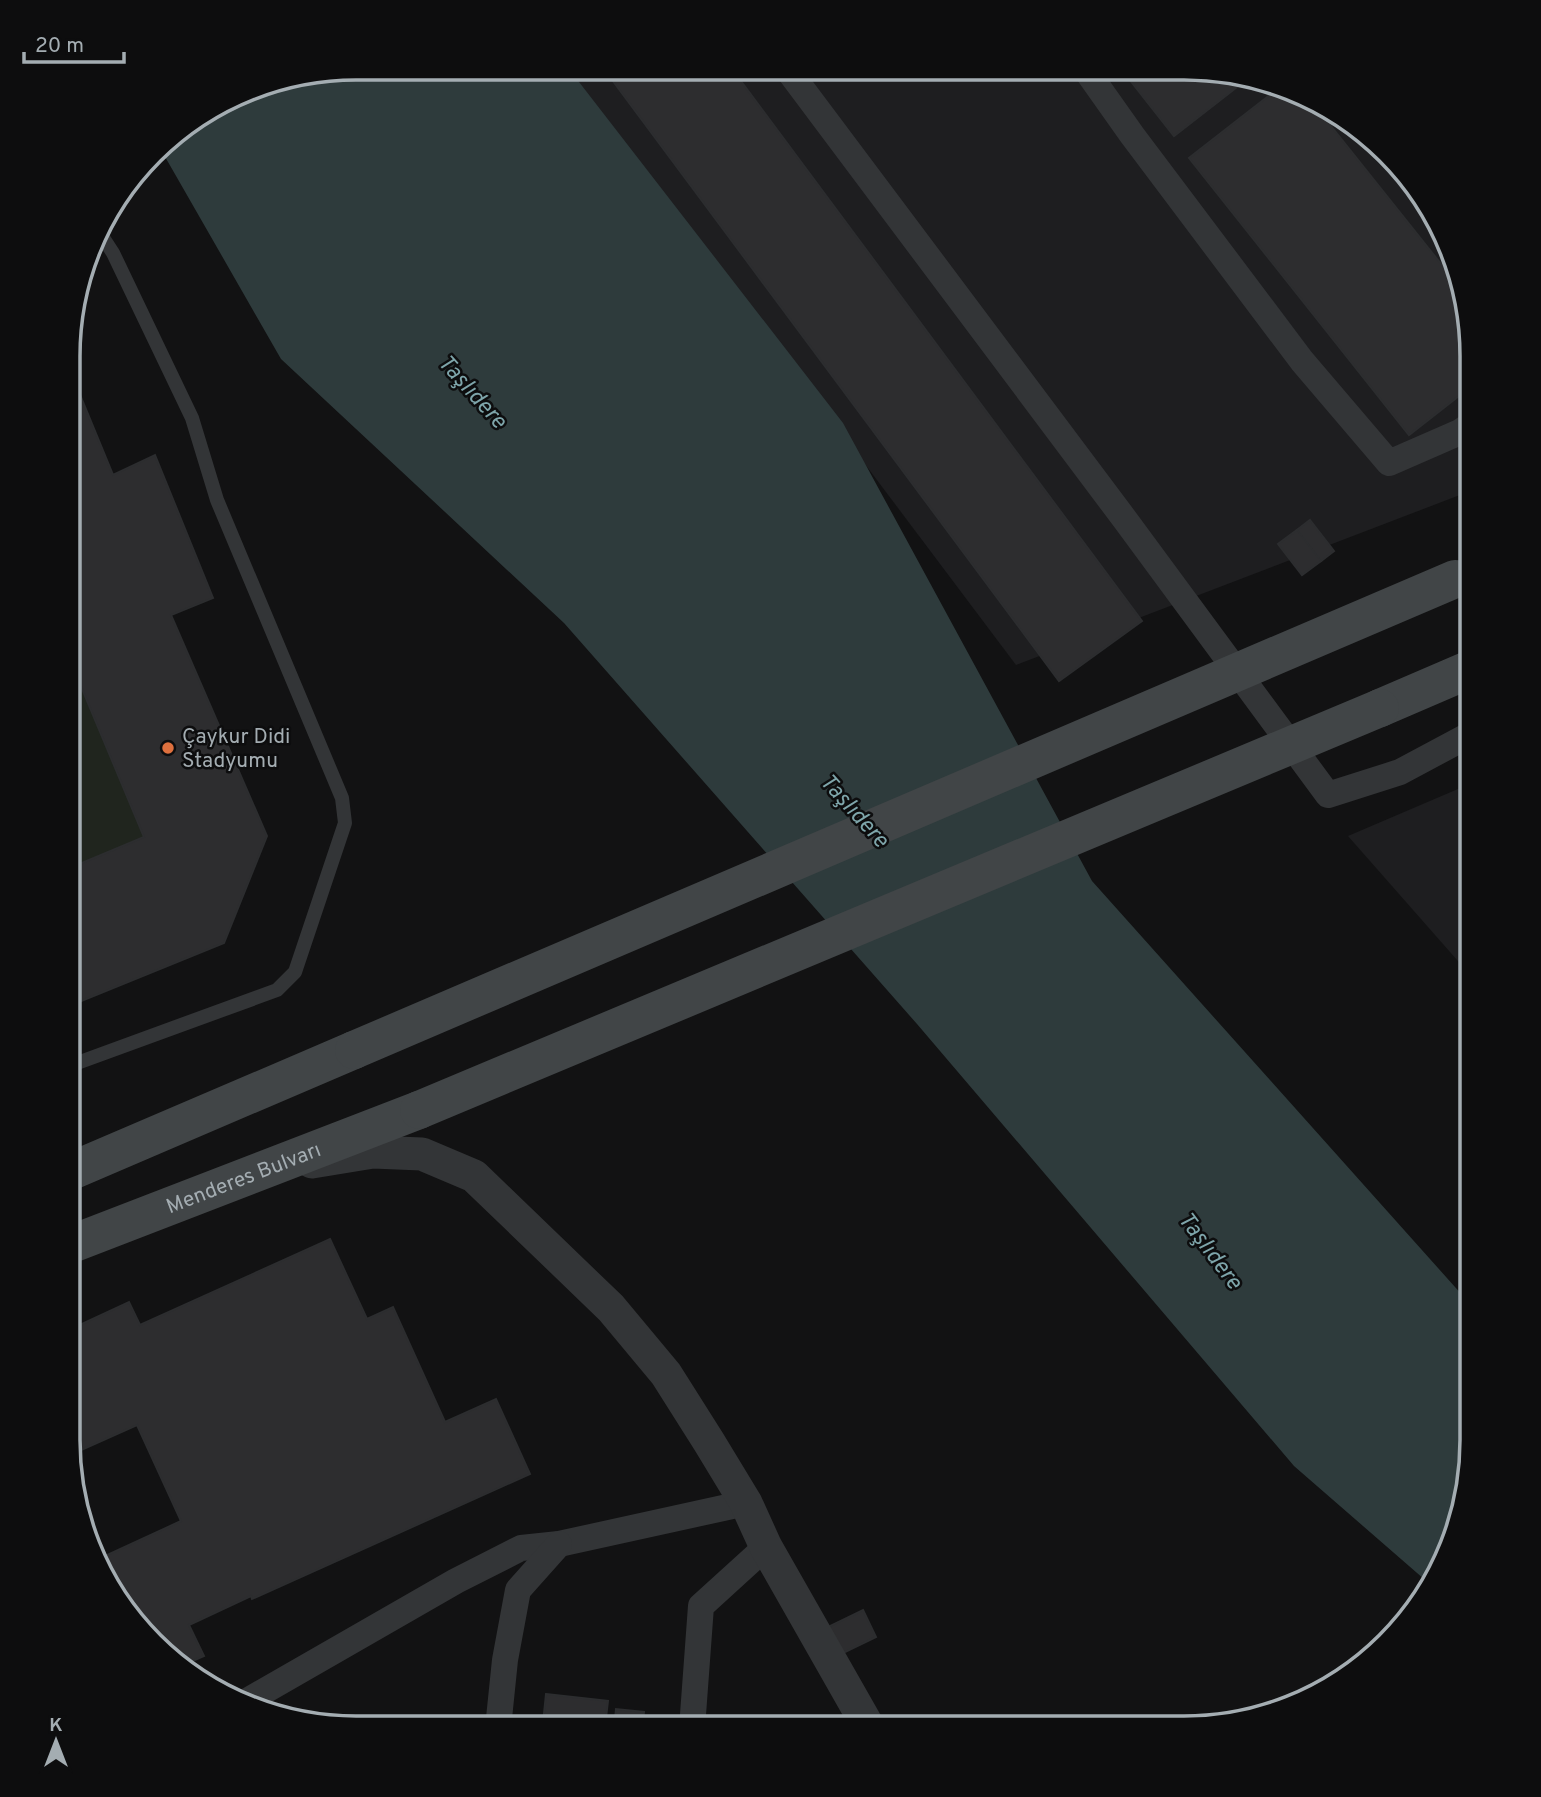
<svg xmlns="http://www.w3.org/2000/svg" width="1541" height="1797" font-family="Overpass,sans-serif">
<rect width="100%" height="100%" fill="#121213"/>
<!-- built -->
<g fill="#1e1e20">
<polygon points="568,69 1223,71 1344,117 1434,212 1463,282 1473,356 1473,490 1016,665"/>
<polygon points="1472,783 1472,977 1348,836"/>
</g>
<!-- green -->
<polygon fill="#20251e" points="70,660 144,837 70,868"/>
<!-- water -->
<polygon fill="#2e3b3c" points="357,68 569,69 843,423 1092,881 1472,1306 1472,1460 1457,1534 1432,1586 1294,1466 917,1024 564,623 281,359 160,148 167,140 263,84"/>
<!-- building -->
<g fill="#2d2d2f" stroke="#2c2d2f" stroke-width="2">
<polygon points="604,69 732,69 1142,621 1059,681"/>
<polygon points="1122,70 1223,71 1246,80 1174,136"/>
<polygon points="1275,91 1315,106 1465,294 1473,356 1473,385 1409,435 1189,158"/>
<polygon points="71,373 113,475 155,455 213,598 171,615 267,836 224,943 69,1006 70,868 144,837 70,660"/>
<polygon points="1310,520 1334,551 1321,561 1297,530"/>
<polygon points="1297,530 1321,561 1302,575 1278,544"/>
<polygon points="330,1239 367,1319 393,1307 445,1422 496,1399 530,1474 252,1599 251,1596 189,1625 204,1656 181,1666 152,1644 135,1621 105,1556 181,1521 137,1425 70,1455 68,1441 69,1330 129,1302 140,1325"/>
<polygon points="863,1610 876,1637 835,1657 822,1630"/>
<polygon points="546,1694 608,1701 606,1718 615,1719 616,1709 644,1712 642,1728 546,1728 546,1723 543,1723"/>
</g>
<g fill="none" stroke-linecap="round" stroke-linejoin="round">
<!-- service -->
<polyline stroke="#333537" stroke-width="14" points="69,1066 277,990 295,972 345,823 342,798 217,500 192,418 113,253 100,233"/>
<!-- minor -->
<g stroke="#333537" stroke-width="26">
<polyline points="788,70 1126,521 1328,795 1400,772 1473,733"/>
<polyline points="1086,70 1132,135 1302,361 1389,463 1460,432 1473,423"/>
<polyline points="247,1701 456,1581 521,1548 559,1544 746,1503"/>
<polyline points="498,1728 505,1660 518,1590 559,1544"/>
<polyline points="692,1728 701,1606 766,1547"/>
</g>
<!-- tertiary -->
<polyline stroke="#333537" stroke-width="33" points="312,1162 373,1152 422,1154 474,1176 611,1308 666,1374 709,1442 746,1503 766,1547 869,1728"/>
<!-- secondary -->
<g stroke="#414547" stroke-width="38">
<polyline points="1380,708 1473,668"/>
<polyline points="69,1172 354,1050"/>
<path id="s1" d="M69,1245L419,1110"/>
</g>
<!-- secondary-bridge -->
<g stroke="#414547" stroke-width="38">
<polyline points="354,1050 1455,579"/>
<polyline points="419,1110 1380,708"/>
</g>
</g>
<!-- markers -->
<circle fill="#de703e" stroke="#0d0d0e" stroke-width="2.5" cx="168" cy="748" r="7"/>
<g text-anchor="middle" stroke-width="5" stroke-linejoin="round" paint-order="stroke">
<!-- poi labels -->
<g font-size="21" fill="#a4adb2" stroke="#0d0d0e" text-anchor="start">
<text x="182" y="743">Çaykur Didi<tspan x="182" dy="24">Stadyumu</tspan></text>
</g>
<!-- street labels -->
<g font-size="21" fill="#a4adb2" stroke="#0d0d0e">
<text dy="7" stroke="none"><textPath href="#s1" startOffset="187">Menderes Bulvarı</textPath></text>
</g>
<!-- water labels -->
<g font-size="23" font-style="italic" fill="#7ea5aa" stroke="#0d0d0e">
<text transform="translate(473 391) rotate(48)" y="8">Taşlıdere</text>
<text transform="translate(855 810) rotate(48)" y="8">Taşlıdere</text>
<text transform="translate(1211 1250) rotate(53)" y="8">Taşlıdere</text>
</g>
</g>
<!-- crop -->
<path d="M0 0H1541V1797H0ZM356 80H1184A276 276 0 0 1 1460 356V1440A276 276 0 0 1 1184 1716H356A276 276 0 0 1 80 1440V356A276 276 0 0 1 356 80Z" fill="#0d0d0e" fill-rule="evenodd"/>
<path fill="none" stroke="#a4adb2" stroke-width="3.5" d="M356 80H1184A276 276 0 0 1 1460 356V1440A276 276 0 0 1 1184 1716H356A276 276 0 0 1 80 1440V356A276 276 0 0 1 356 80Z"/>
<!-- north arrow -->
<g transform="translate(56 1741)" stroke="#0d0d0e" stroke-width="5" paint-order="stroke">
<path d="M0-5L12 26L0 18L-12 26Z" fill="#a4adb2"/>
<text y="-10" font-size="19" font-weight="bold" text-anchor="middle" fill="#a4adb2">K</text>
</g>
<!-- scale -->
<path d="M24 52v10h100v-10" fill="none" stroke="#a4adb2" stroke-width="3.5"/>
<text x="35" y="52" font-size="21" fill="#a4adb2" stroke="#0d0d0e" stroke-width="5" paint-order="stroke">20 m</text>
</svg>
